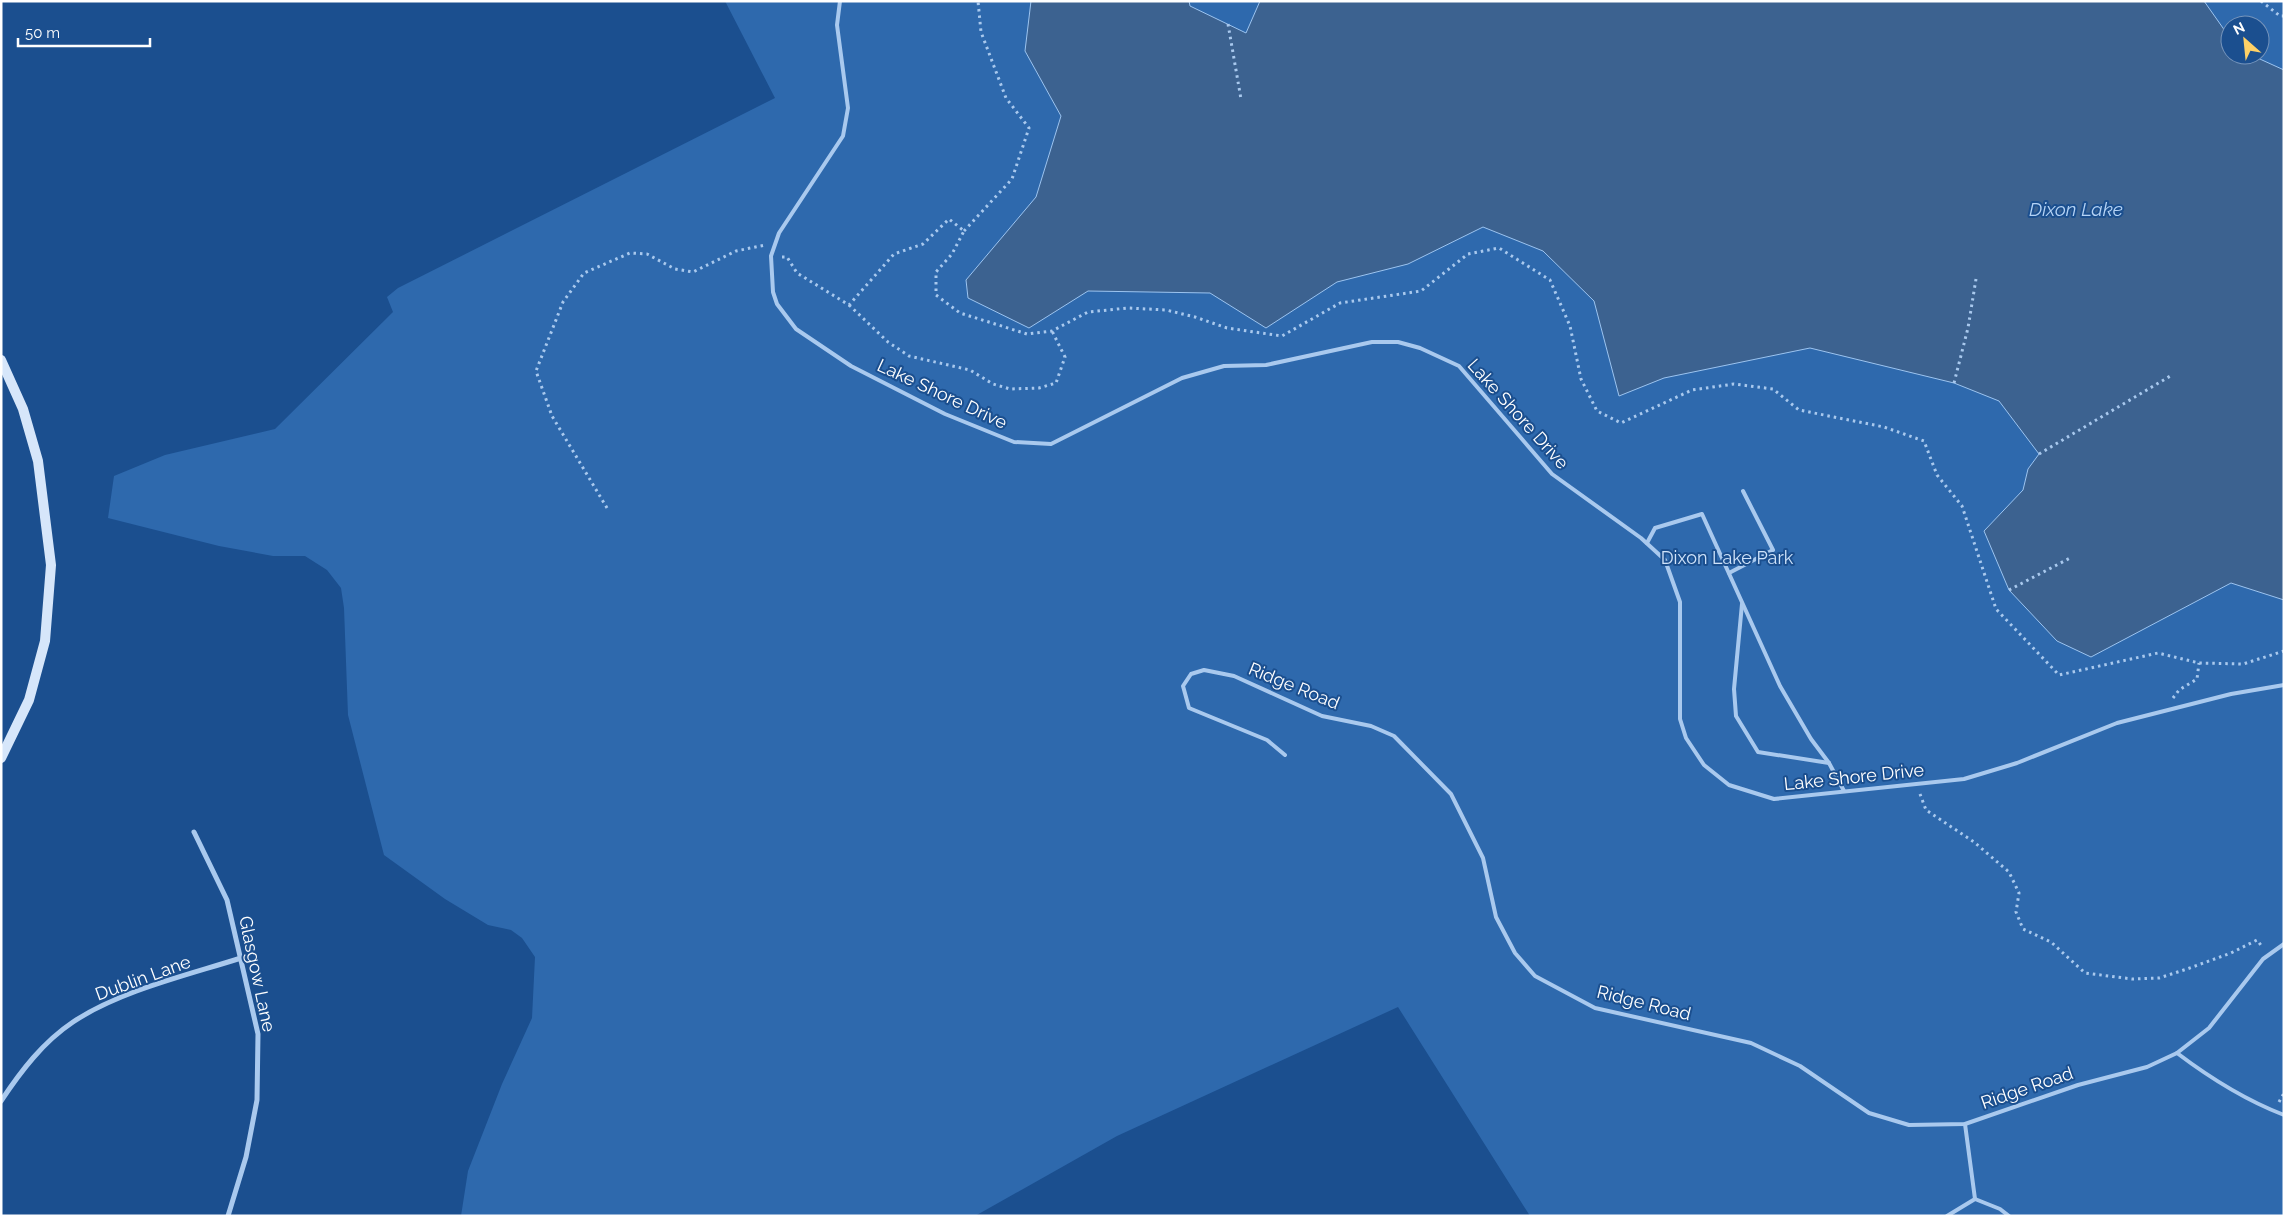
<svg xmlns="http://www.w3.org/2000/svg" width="2285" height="1217" font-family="Raleway,sans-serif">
<rect width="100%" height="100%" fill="#1b4f8f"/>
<!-- green -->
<path fill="#2e69ad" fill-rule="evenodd" d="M725,1H2284V1216H1530L1398,1007L1117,1136L975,1216H461L468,1171L502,1084L532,1018L535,957L522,938L511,930L488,925L445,899L384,855L348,715L344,608L341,588L327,570L305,556H273L219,546L108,518L114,476L165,455L275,429L393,312L387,297L398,288L775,98ZM2230,25H2260V55H2230Z"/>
<!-- water -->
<polygon fill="#3c6290" stroke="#9cc4f0" points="1031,1 1189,1 1190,6 1246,33 1260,1 2204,1 2230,38 2230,55 2251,55 2284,70 2284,600 2231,583 2091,657 2057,641 2009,590 1984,531 2023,490 2028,469 2039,454 1999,401 1954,383 1810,348 1664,378 1619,396 1594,301 1543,251 1483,227 1408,264 1337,282 1266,328 1210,293 1088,291 1029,328 968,298 966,280 1036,197 1061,116 1025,51"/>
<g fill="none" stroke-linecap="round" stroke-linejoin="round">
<!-- path -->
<g stroke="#a9c9ee" stroke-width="3" stroke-dasharray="2.5 4" stroke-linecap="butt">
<polyline points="2261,1 2280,16 2284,16"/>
<polyline points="1228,24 1241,99"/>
<polyline points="964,231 1012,179 1029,128 1006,98 981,32 978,1"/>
<polyline points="782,257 787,257 797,273 849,305 894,254 923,244 949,219 964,231 952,254 936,272 936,295 960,313 1027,334 1052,331 1088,312 1128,308 1166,310 1195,317 1227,328 1282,336 1340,303 1421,291 1468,254 1499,248 1550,280 1570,326 1581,379 1597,411 1621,423 1692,390 1734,384 1773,389 1799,410 1884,427 1924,441 1937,475 1962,506 1996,609 2059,675 2158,653 2199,663 2243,664 2284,651"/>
<polyline points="849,305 888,342 909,356 970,370 993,384 1010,389 1039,388 1056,383 1065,357 1052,331"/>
<polyline points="1954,383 1968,328 1976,279"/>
<polyline points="2039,454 2172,375"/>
<polyline points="607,508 552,416 536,371 563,302 584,273 630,253 647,254 675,269 693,272 736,251 765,245"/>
<polyline points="2009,590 2072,557"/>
<polyline points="2173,698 2179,690 2197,679 2199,663"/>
<polyline points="1920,794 1926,810 1974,842 2009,872 2019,893 2016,912 2023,929 2051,942 2085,973 2132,979 2159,978 2187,969 2231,953 2257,940 2263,948"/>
<polyline points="2279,1102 2284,1093"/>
</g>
<!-- lane -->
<g stroke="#a9c9ee" stroke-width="4">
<polyline points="840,1 837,25 848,108 843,136 779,233 771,256 773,292 777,304 796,329 851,366 945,414 1014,442 1051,444 1182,378 1224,366 1266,365 1372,342 1398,342 1420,348 1459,366 1552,474 1641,538 1665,560 1680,602 1680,719 1686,738 1704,765 1729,785 1774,799 1964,779 2017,763 2117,723 2231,694 2284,685"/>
<polyline points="1647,543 1655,528 1702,514 1780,686 1811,739 1829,763 1844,791"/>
<polyline points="1729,573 1773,550 1743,491"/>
<polyline points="1742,604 1734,689 1736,716 1758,752 1829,763"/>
<polyline points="1285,755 1267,740 1189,708 1183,686 1191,674 1204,670 1234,676 1322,716 1371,726 1394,736 1451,794 1483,858 1496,917 1515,953 1535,976 1595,1008 1751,1043 1800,1066 1869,1113 1909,1125 1965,1124 2078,1085 2147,1067 2177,1053 2209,1028 2263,959 2284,944"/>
<path d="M2177,1053C2210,1078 2245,1100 2284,1115"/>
<polyline points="1965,1124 1975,1199"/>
<polyline points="1947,1216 1975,1199 2000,1209 2009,1216"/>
</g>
<!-- street -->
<g stroke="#a9c9ee" stroke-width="5">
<polyline points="194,832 227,900 258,1034 257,1100 246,1157 228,1216"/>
<path d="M1,1101C21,1071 43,1042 73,1022C119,991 188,975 241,958"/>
</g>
<!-- secondary -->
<polyline stroke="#d6e6fa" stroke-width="10" points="1,360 23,409 38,461 51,565 45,641 29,700 1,758"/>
</g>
<g text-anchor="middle" stroke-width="4" stroke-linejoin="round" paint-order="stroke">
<!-- street labels -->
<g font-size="18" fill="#fff" stroke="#1b4f8f">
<text transform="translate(942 394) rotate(25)" y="6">Lake Shore Drive</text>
<text transform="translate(1518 414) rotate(48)" y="6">Lake Shore Drive</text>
<text transform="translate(1294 686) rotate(22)" y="6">Ridge Road</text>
<text transform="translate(1854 777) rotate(-6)" y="6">Lake Shore Drive</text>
<text transform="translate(257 974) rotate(78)" y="6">Glasgow Lane</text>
<text transform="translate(143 978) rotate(-20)" y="6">Dublin Lane</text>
<text transform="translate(1644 1003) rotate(14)" y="6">Ridge Road</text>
<text transform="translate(2027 1088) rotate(-19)" y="6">Ridge Road</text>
</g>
<!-- park labels -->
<g font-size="18" fill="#cfe3fa" stroke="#1b4f8f">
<text x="1727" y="564">Dixon Lake Park</text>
</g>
<!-- water labels -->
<g font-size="19" font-style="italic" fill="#b5d3f5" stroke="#1b4f8f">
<text x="2076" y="216">Dixon Lake</text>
</g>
</g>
<!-- border -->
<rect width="2285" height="1217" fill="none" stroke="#ffffff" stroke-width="5"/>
<!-- north arrow -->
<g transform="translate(2245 40) rotate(333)"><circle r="24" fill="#1b4f8f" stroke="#7695bc"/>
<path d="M0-4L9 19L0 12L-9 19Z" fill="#ffd166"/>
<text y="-8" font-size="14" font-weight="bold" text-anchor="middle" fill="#ffffff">N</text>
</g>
<!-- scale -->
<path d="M18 38v8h132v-8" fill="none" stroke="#ffffff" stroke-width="2.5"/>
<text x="25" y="38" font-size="15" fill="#ffffff" stroke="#1b4f8f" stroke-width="4" paint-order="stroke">50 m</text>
</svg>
